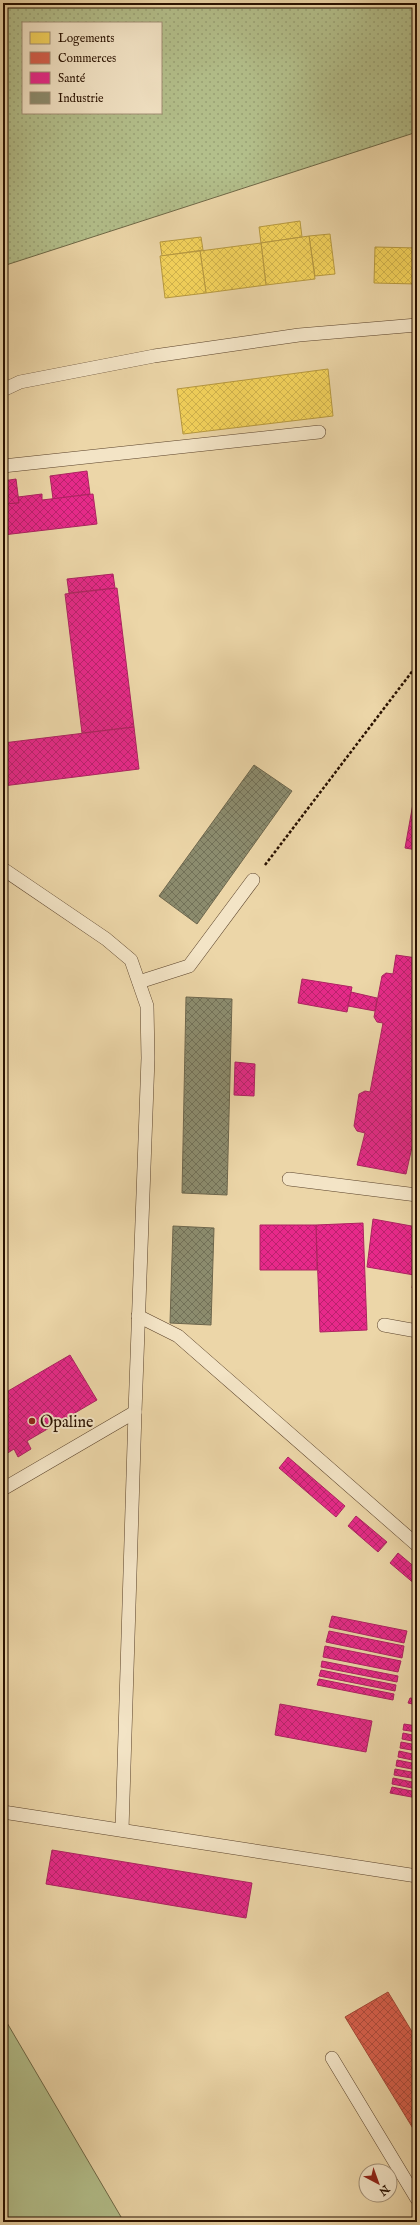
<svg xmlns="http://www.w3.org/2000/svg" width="420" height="2225" font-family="'IM FELL English',serif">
<defs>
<pattern id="grass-dots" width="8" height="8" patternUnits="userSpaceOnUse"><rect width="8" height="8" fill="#b3bf8b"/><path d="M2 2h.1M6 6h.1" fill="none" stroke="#9aa376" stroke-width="1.8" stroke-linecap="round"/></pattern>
<pattern id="homes-cross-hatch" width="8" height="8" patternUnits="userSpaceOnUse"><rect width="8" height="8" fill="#f6d55c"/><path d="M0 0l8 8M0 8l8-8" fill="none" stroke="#d3b64e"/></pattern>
<pattern id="shops-cross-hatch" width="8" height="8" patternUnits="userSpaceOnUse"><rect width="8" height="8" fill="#d6604d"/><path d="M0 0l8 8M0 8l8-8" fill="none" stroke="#ae4e3e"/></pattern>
<pattern id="health-cross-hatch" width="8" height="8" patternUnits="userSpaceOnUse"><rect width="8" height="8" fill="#e7298a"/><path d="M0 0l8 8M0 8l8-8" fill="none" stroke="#bb226e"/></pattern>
<pattern id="industry-cross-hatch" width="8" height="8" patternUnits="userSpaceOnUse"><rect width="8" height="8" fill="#8c8c6e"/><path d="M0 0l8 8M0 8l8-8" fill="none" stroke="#727158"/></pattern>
</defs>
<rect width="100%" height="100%" fill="#ecd6a8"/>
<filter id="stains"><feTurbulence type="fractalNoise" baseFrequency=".005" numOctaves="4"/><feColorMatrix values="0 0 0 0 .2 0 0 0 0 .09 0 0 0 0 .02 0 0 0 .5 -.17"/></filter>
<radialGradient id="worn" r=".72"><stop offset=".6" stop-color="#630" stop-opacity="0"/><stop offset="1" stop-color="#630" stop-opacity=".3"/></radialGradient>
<!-- grass -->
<path fill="url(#grass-dots)" stroke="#6e6846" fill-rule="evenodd" d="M3,3H417V132L3,266ZM23,23H161V113H23Z"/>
<!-- pitch -->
<polygon fill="#b3bf8b" stroke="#6e6846" points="3,2016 124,2222 3,2222"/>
<!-- homes -->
<g fill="url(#homes-cross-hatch)" stroke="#b89a40">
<polygon points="300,221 302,237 261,243 259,227"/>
<polygon points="330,234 335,274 315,276 309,236"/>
<polygon points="309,236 315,279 266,285 261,243"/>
<polygon points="201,237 203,250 162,256 160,242"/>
<polygon points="261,243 266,285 206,293 200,251"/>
<polygon points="375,247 417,248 417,284 374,283"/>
<polygon points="200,251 206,293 165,298 160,256"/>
<polygon points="328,369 333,416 183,434 177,389"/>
</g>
<!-- shops -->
<polygon fill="url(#shops-cross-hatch)" stroke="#a24836" points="388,1992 417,2040 417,2135 345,2017"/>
<!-- health -->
<g fill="url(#health-cross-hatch)" stroke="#ae2261">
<polygon points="87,471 90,494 53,499 50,476"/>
<polygon points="16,479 19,503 3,504 3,481"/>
<polygon points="42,494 42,500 93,494 97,524 3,535 3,504 19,503 18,497"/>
<polygon points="113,574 115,588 69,593 67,579"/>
<polygon points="117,588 134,727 82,733 65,594"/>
<polygon points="134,727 139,769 3,786 3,743"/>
<polygon points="414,798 417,799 417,850 405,848"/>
<polygon points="396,955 417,958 417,1148 412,1147 406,1174 357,1165 365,1133 357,1131 354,1126 359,1094 365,1091 370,1092 383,1023 377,1022 374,1017 382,976 386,973 393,974"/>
<polygon points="302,979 352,987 347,1012 298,1003"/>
<polygon points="351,992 377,998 375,1011 348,1006"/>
<polygon points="235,1062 255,1064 254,1096 234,1095"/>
<polygon points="373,1219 417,1227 417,1289 412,1288 414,1275 367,1267"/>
<polygon points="363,1223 367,1330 320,1332 316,1225"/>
<polygon points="260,1225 316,1225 317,1270 260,1270"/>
<polygon points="70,1355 97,1400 27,1441 31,1449 18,1457 14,1449 3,1456 3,1394"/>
<polygon points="288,1457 345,1506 336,1517 279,1468"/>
<polygon points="356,1516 387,1542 378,1552 348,1526"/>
<polygon points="398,1553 417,1569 416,1585 390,1563"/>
<polygon points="332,1616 407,1631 404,1643 329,1627"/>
<polygon points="329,1631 404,1646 402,1658 326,1642"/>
<polygon points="325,1646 401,1661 398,1672 323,1657"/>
<polygon points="322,1661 398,1676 397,1682 321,1667"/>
<polygon points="321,1670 396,1685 395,1691 319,1676"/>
<polygon points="319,1679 394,1694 393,1700 317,1685"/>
<polygon points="410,1698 417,1699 417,1705 408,1703"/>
<polygon points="280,1704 372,1721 366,1752 275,1735"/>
<polygon points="404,1724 417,1726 417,1732 403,1730"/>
<polygon points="403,1733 417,1736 417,1742 402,1739"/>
<polygon points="401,1742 417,1745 417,1751 400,1748"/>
<polygon points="399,1751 417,1755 417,1761 398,1757"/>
<polygon points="397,1760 417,1764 417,1770 396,1766"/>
<polygon points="395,1769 417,1773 417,1779 394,1775"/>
<polygon points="393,1778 417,1783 417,1789 392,1784"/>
<polygon points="392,1787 417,1792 417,1798 390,1793"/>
<polygon points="52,1850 252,1883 246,1918 46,1884"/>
</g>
<!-- industry -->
<g fill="url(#industry-cross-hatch)" stroke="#6e674d">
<polygon points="254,765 292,791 197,924 159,896"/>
<polygon points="186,997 232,999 227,1195 182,1193"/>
<polygon points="173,1226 214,1228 211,1325 170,1323"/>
</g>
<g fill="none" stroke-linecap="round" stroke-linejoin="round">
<defs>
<g id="service">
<polyline points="3,390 20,382 154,356 299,335 417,325"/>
<polyline points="3,466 319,432"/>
<polyline points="3,869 106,939 131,960 147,1006 148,1058 135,1412 122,1830"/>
<polyline points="139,982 189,966 253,880"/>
<polyline points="289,1179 417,1195"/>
<polyline points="138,1316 178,1336 417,1545"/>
<polyline points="384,1325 417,1331"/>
<polyline points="3,1489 135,1412"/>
<polyline points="3,1812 417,1876"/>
<polyline points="332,2058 417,2199"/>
</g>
</defs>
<!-- service casing -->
<use href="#service" stroke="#5a422a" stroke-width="14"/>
<!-- path -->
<polyline stroke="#291100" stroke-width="2.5" stroke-dasharray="3 2" stroke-linecap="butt" points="265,865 417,665"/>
<!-- service -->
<use href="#service" stroke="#f3e4c6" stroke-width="13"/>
</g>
<!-- markers -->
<circle fill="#8f2418" stroke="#f3e4c6" stroke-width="1.5" cx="32" cy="1421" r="4"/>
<g text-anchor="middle" stroke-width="4" stroke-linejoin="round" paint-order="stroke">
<!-- poi labels -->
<g font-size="16" fill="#291100" stroke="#f3e4c6" text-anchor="start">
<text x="40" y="1427">Opaline</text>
</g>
</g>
<!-- margin -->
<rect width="420" height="2225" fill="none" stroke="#ecd6a8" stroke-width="16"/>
<rect x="4" y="4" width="412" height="2217" fill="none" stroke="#291100" stroke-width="2"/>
<rect x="8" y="8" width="404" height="2209" fill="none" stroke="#291100"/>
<!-- legend -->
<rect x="22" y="22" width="140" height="92" fill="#f3e4c6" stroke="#a29077"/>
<rect x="30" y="32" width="20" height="12" fill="#f6d55c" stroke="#a29077"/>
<text x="58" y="42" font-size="12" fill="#291100">Logements</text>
<rect x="30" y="52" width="20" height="12" fill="#d6604d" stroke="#a29077"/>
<text x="58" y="62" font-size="12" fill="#291100">Commerces</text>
<rect x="30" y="72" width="20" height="12" fill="#e7298a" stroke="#a29077"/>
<text x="58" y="82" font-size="12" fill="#291100">Santé</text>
<rect x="30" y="92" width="20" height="12" fill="#8c8c6e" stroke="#a29077"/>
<text x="58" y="102" font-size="12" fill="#291100">Industrie</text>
<!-- north arrow -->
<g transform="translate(378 2183) rotate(139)"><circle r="19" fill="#f3e4c6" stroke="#a29077"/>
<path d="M0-3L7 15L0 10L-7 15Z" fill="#8f2418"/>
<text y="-6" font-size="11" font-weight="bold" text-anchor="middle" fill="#291100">N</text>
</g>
<rect width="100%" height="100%" filter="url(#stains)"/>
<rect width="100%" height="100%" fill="url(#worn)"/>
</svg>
